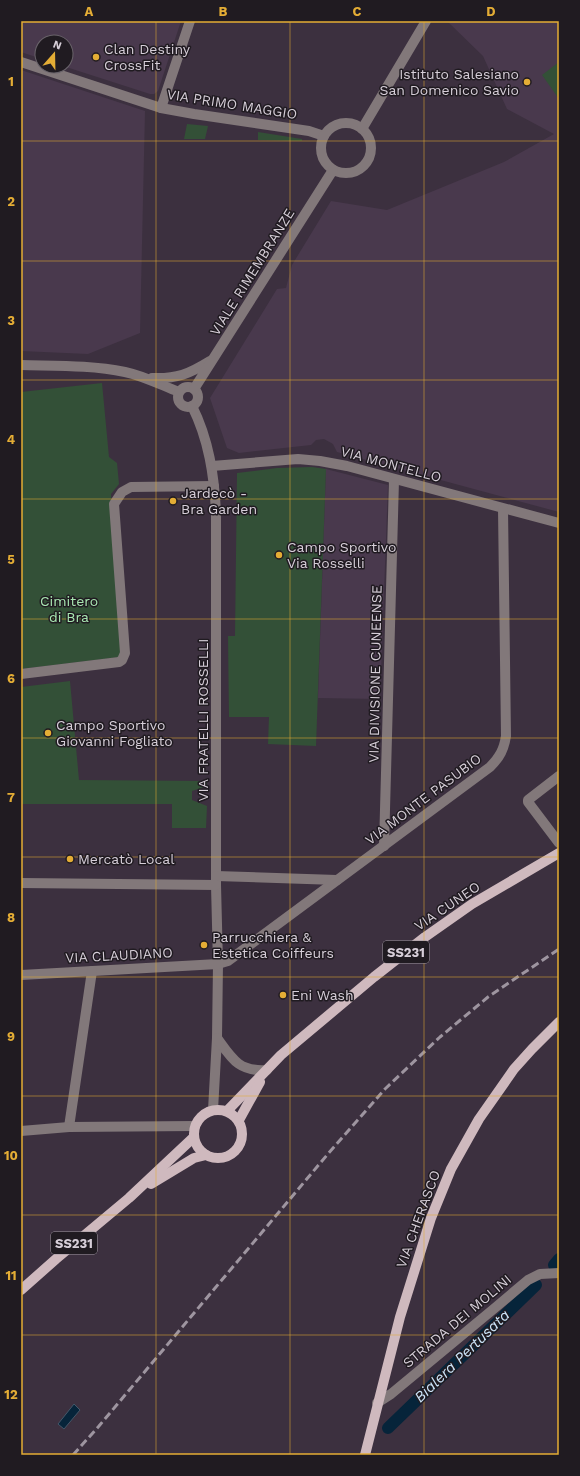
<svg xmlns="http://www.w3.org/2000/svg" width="580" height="1476" font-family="'Work Sans',sans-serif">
<rect width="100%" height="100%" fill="#3c303f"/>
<!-- built -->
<g fill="#49394d">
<polygon points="21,21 181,21 158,91 154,94 150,94 63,66 66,66 66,42 42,42 42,59 21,52"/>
<polygon points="447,21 559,21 559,512 337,452 333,444 324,439 316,440 311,445 239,453 227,448 210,398 277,289 286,288 292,265 331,201 387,210 504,162 554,134 507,109 483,56"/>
<polygon points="21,70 145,111 140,333 88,354 21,351"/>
<polygon points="326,469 388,485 380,699 318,698"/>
</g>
<!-- green -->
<g fill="#335037">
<polygon points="559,62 559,99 542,75"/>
<polygon points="187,124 208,126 205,139 184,139"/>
<polygon points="258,132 302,139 302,141 258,140"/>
<polygon points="102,383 109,457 117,463 119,484 111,494 121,657 21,669 21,392"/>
<polygon points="312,467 326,469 316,746 268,744 269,717 229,717 228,636 235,636 237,473 277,468"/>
<polygon points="70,681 79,780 207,781 207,786 192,791 192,800 207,806 206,828 172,828 172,804 21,804 21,687"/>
</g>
<!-- water -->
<polygon fill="#06243a" stroke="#445769" points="74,1404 80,1410 64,1429 58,1424"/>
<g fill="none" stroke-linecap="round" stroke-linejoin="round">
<!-- canal -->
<g stroke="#06243a" stroke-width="12">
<polyline points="554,1265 559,1259"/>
<polyline points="388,1428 536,1285"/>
</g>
<!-- minor -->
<g stroke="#82787a" stroke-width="10">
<polyline points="21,62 161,108 194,114 309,131 324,136"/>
<polyline points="161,108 190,21"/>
<circle cx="346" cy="148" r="25"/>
<polyline points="362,129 426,21"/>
<path d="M21,365C55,366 91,365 125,372C144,376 161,385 179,392"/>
<path d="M152,378C177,379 189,374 210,361"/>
<circle cx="188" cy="397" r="10"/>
<polyline points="194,389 333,170"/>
<path d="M192,406C209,440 214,475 216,512V885L218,964L217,1038L213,1110"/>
<polyline points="212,466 298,459 320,461 347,466 559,523"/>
<polyline points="21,674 119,662 122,660 125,653 114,504 122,492 131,487 214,486"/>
<polyline points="559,776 528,800 528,802 559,843"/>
<polyline points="384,846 394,480"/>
<polyline points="216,876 337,880"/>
<polyline points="21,883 216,885"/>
<path d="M21,975L218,964L228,961L490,767C500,757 504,749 506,736L503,509"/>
<path d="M217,1038C232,1059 239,1072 267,1070"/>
<polyline points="69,1127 92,971"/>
<polyline points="21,1131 69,1127 195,1126"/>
<polyline points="377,1403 391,1394 496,1307 528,1280 540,1274 559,1273"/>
</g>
<!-- major -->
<g stroke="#cfb9be" stroke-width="10">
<circle cx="218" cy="1134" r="24"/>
<polyline points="227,1111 281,1055 374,977 425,937 472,904 559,853"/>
<polyline points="239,1120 260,1082"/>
<polyline points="151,1184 194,1158 206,1155"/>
<polyline points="21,1290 56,1259 129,1198 194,1137"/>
<polyline points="365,1455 400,1317 431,1218 451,1169 479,1119 514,1069 532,1049 559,1022"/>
</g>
<!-- rail -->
<polyline stroke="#9e95a0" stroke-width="3" stroke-dasharray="8 4" stroke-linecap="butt" points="73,1455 99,1426 327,1155 385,1089 440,1037 488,997 559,949"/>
</g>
<!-- grid -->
<path fill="none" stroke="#e4ad35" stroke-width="1" stroke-opacity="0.55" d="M156,21V1455M290,21V1455M424,21V1455M21,141H559M21,261H559M21,380H559M21,499H559M21,619H559M21,738H559M21,857H559M21,977H559M21,1096H559M21,1215H559M21,1335H559"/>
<!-- markers -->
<g fill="#e4ad35" stroke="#201b21" stroke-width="1.5">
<circle cx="96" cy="57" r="4"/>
<circle cx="527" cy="82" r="4"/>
<circle cx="173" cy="501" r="4"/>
<circle cx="279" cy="555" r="4"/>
<circle cx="48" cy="733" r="4"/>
<circle cx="70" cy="859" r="4"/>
<circle cx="204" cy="945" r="4"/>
<circle cx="283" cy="995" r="4"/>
</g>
<g text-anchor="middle" stroke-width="3" stroke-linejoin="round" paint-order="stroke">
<!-- shield labels -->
<g fill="#201b21" stroke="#9f98a1" stroke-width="1">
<rect x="383" y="941" width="46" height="22" rx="3"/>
<rect x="51" y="1232" width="46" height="22" rx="3"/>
</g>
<g font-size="13" font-weight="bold" fill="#d6ced8">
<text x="406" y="957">SS231</text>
<text x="74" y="1248">SS231</text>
</g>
<!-- poi labels -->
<g font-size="14" fill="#d6ced8" stroke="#201b21" text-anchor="start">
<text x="104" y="54">Clan Destiny<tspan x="104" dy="16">CrossFit</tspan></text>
<text x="519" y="79" text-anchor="end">Istituto Salesiano<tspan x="519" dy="16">San Domenico Savio</tspan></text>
<text x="181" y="498">Jardecò -<tspan x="181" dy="16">Bra Garden</tspan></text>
<text x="287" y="552">Campo Sportivo<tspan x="287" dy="16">Via Rosselli</tspan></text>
<text x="56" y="730">Campo Sportivo<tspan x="56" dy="16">Giovanni Fogliato</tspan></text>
<text x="78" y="864">Mercatò Local</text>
<text x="212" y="942">Parrucchiera &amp;<tspan x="212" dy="16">Estetica Coiffeurs</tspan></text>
<text x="291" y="1000">Eni Wash</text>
</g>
<!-- street labels -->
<g font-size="14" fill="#d6ced8" stroke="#201b21">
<text transform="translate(232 104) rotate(9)" y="5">VIA PRIMO MAGGIO</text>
<text transform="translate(252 272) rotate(-58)" y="5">VIALE RIMEMBRANZE</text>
<text transform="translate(391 464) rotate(15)" y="5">VIA MONTELLO</text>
<text transform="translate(375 674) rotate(-89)" y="5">VIA DIVISIONE CUNEENSE</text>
<text transform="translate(203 720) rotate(-90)" y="5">VIA FRATELLI ROSSELLI</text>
<text transform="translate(423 799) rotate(-37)" y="5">VIA MONTE PASUBIO</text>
<text transform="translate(447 906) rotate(-34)" y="5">VIA CUNEO</text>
<text transform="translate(119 955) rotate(-3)" y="5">VIA CLAUDIANO</text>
<text transform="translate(418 1219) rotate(-70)" y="5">VIA CHERASCO</text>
<text transform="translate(457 1321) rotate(-40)" y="5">STRADA DEI MOLINI</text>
</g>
<!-- park labels -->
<g font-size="14" fill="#a9e8b2" stroke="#201b21">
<text x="69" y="606">Cimitero<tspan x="69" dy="16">di Bra</tspan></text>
</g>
<!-- water labels -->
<g font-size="15" font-style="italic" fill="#cce5fa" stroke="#201b21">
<text transform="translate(462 1356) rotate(-44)" y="5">Bialera Pertusata</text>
</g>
</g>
<!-- border -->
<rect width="580" height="1476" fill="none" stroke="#201b21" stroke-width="44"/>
<!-- north arrow -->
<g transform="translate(54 54) rotate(20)"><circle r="19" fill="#201b21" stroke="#69636a"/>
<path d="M0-3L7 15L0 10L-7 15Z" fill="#e4ad35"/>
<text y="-6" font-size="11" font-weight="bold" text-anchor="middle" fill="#d6ced8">N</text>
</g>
<rect x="22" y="22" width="536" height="1432" fill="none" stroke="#e4ad35" stroke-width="1.5"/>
<g font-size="13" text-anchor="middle" font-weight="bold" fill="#e4ad35">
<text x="89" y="16">A</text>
<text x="223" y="16">B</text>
<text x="357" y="16">C</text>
<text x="491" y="16">D</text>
<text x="11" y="86">1</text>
<text x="11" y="206">2</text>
<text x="11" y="325">3</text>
<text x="11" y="444">4</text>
<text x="11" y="564">5</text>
<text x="11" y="683">6</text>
<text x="11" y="802">7</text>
<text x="11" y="922">8</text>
<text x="11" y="1041">9</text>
<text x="11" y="1160">10</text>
<text x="11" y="1280">11</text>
<text x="11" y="1399">12</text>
</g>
</svg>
